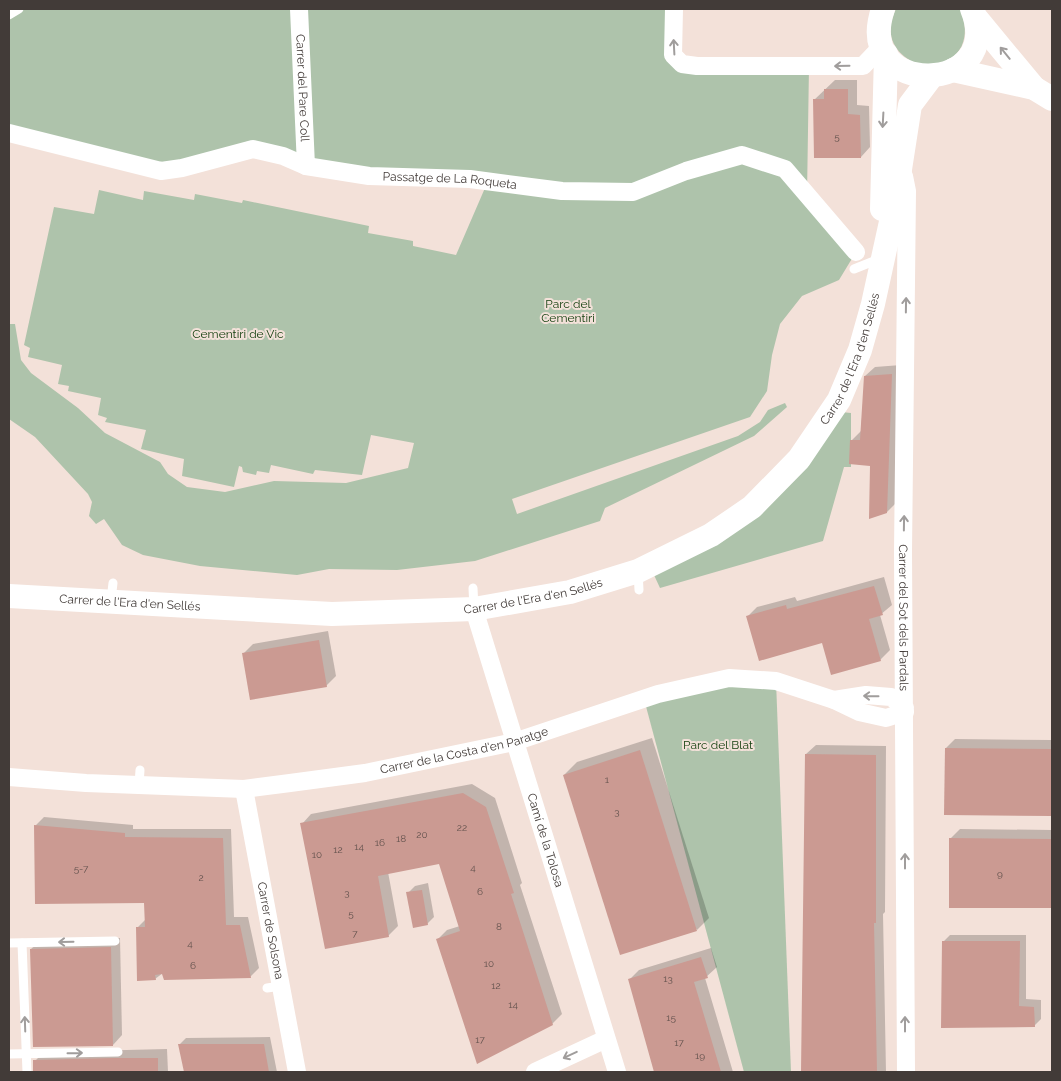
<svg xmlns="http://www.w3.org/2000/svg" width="1061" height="1081" font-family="Raleway,sans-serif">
<rect width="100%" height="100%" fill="#f3e1d9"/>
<!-- green -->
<g fill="#aec3ab">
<polygon points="19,9 674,9 682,64 809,66 807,195 856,252 839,280 802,296 780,324 772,355 767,391 750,417 512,499 517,514 738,436 760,422 768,410 785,403 787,407 754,436 605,508 600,521 475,561 397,570 329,569 297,575 200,566 143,555 122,545 104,519 96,524 89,516 92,502 88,494 35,437 9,419 9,324 15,324 21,360 31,373 78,408 105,433 160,462 168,474 187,487 225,492 274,481 346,483 408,468 414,443 371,435 362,475 315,470 313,474 271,465 269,473 257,471 256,475 243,472 242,467 239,466 234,487 182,476 184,459 141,449 146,430 105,422 107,418 98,415 101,398 68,391 69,386 58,384 62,365 28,357 30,348 24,345 54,207 94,214 99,190 143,200 144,191 194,200 195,194 242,203 243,200 369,226 368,233 413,241 413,246 456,255 488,181 420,177 253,149 182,168 9,133 9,15"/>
<path d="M896,9H960C972,36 962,63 930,65C927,65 921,66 918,66C915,65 911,61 908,59C890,47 886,29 896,9Z"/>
<polygon points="841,412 851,413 851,467 844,467 823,541 660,588 654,575 698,552"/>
<polygon points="776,681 791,1072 744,1072 644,699 658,694"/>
</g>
<!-- shadow -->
<g fill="#0003">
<polygon points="835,80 857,80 857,105 869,106 870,147 861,157 814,100"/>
<polygon points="901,365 897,502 887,512 872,465 851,441 861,431 865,376 875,367"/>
<polygon points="884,577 892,605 880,615 890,650 880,660 747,617 757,607 795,597 797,601"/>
<polygon points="328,631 336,676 326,686 243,654 253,644"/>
<polygon points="652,738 709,918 697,930 564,775 577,762"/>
<polygon points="955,739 1052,740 1052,814 945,813 946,748"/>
<polygon points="816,745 886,746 885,912 883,914 886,1072 803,1072 806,754"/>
<polygon points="472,784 495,798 522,883 520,885 562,1014 552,1024 437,940 447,930 460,926 440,863 388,872 398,926 388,936 302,824 311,814"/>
<polygon points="44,817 133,825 133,829 231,829 234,917 248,917 259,968 250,977 163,973 155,979 138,927 146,919 145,901 35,826"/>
<polygon points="960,829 1052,830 1052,907 950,907 950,839"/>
<polygon points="428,883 434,917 427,924 408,893 415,886"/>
<polygon points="950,935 1026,935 1026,999 1041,1000 1041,1019 1034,1026 943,942"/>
<polygon points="120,938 122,1035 113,1045 31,949 41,940"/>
<polygon points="711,948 717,967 705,978 733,1072 655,1072 630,979 639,970"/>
<polygon points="270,1037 277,1072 185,1072 179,1045 186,1038"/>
<polygon points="167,1049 168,1072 35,1072 35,1061 44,1052"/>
</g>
<!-- building -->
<g fill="#cb9a92">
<polygon points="824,89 848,89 848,114 860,115 861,158 814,158 813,99 824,99"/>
<polygon points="892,374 887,513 869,519 870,466 849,464 850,440 860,440 864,376"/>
<polygon points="874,586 883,615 869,619 881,661 831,675 822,643 759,661 746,616 786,605 787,609"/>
<polygon points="319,640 327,687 250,700 242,653"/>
<polygon points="945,748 1052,749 1052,816 944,815"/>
<polygon points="640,750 697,931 620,955 563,775"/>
<polygon points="805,754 876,755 876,923 874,923 877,1072 801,1072"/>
<polygon points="463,793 486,807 514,893 511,894 553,1025 477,1064 436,939 460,931 439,864 378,876 389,937 325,949 300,823"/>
<polygon points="34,825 125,833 125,837 223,838 226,925 240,925 251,978 164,980 162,974 155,975 156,980 137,981 136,927 145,927 144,903 35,904"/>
<polygon points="949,838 1052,839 1052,908 949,908"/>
<polygon points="422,890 428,925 413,928 406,892"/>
<polygon points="942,941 1020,941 1019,1006 1034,1007 1035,1027 941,1028"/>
<polygon points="111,947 113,1046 33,1047 30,949"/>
<polygon points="701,957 708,978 694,982 721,1072 654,1072 628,979"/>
<polygon points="178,1044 264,1044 269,1072 184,1072"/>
<polygon points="114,1058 158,1058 158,1072 33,1072 33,1060"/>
</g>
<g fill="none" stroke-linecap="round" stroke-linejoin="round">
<!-- lane -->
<g stroke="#fff" stroke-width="9">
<polyline points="9,15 19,9"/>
<polyline points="854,269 879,259"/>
<polyline points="638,571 639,590"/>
<polyline points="473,588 474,609"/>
<polyline points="111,600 113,583"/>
<polyline points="139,785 140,770"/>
<polyline points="9,943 115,941"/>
<polyline points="22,943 27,1072"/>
<polyline points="267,988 281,986"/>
<polyline points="9,1054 118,1052"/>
</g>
<!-- street -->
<g stroke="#fff" stroke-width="18">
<path id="s1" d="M299,9L306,166"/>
<polyline points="674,9 673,55 682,64 697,66 863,66 882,46"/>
<path id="s2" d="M9,133L161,171L182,168L253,149L283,156L306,166L369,176L470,179L562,191L633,192L686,171L742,155L785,169L856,252"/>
<path id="s3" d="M904,176L907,191L903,552L906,1072"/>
<path id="s4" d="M474,609L617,1072"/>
<polyline points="834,700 866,695 891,697 905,708"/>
<path id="s5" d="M9,777L86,783L244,789L290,783L365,773L514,742L658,694L729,678L776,681L834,700L859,712L886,718L905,712"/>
<path id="s6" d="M244,789L297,1072"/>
<polyline points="535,1072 606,1039"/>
</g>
<!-- secondary -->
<g stroke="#fff" stroke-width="24">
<path d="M883,9C852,100 1007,95 972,9"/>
<polyline points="976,18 1034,88"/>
<polyline points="953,70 1034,88 1052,99"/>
<polyline points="882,209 886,54"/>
<path id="s7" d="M9,596L332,614L474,609L570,592L638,571L711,535L752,507L799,459L839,400L860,350L873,304L894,208L910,105L931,77"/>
</g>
</g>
<!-- one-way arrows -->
<defs><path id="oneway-shaft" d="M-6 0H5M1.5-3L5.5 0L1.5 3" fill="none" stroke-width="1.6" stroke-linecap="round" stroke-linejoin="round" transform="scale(1.25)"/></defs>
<g stroke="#a09d9c">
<use href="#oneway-shaft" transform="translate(674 47) rotate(-93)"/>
<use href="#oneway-shaft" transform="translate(1005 53) rotate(-129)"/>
<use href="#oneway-shaft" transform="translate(842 66) rotate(179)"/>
<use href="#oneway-shaft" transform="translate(883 120) rotate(93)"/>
<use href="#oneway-shaft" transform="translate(906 305) rotate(-89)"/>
<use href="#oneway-shaft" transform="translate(904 523) rotate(-89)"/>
<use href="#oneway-shaft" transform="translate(871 696) rotate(-179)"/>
<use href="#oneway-shaft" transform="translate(905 861) rotate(-90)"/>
<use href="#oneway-shaft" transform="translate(66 942) rotate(179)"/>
<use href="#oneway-shaft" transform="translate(25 1024) rotate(-92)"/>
<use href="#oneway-shaft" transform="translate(905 1024) rotate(-90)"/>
<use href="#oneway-shaft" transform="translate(75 1053) rotate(-1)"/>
<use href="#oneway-shaft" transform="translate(570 1055) rotate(155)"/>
</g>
<g text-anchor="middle" stroke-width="4" stroke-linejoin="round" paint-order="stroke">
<!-- number labels -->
<g font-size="10" fill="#64534e">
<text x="837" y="140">5</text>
<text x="607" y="783">1</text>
<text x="617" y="815">3</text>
<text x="462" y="831">22</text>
<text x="422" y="838">20</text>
<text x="401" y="842">18</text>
<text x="380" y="846">16</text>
<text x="359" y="850">14</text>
<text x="338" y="853">12</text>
<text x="317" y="858">10</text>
<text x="473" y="871">4</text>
<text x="81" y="872">5-7</text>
<text x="1000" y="877">9</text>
<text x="201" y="881">2</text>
<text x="480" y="895">6</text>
<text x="347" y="896">3</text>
<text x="351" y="917">5</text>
<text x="499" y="930">8</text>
<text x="355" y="937">7</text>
<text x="190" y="947">4</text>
<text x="489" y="967">10</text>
<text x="193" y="969">6</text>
<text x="668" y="982">13</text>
<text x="496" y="989">12</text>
<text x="513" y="1008">14</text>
<text x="671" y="1021">15</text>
<text x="480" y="1043">17</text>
<text x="679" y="1046">17</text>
<text x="700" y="1059">19</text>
</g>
<!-- street labels -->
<g font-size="12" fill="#423b38" stroke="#f3e1d9">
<text dy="4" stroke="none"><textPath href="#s1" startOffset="79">Carrer del Pare Coll</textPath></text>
<text dy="4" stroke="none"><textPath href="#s2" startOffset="452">Passatge de La Roqueta</textPath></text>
<text dy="4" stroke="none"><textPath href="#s7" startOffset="946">Carrer de l'Era d'en Sellés</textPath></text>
<text dy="4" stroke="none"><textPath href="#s7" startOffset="526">Carrer de l'Era d'en Sellés</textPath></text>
<text dy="4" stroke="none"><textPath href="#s7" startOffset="121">Carrer de l'Era d'en Sellés</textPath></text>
<text dy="4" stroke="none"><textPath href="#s3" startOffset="442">Carrer del Sot dels Pardals</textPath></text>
<text dy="4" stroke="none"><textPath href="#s5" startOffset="459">Carrer de la Costa d'en Paratge</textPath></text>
<text dy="4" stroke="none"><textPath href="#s4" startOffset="242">Camí de la Tolosa</textPath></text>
<text dy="4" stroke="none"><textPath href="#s6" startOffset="144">Carrer de Solsona</textPath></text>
</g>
<!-- park labels -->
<g font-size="12" fill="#14400f" stroke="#f3e1d9">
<text x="568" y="308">Parc del<tspan x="568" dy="14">Cementiri</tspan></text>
<text x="238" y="338">Cementiri de Vic</text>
<text x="718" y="749">Parc del Blat</text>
</g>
</g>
<!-- border -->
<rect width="1061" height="1081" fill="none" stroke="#423b38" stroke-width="20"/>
</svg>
